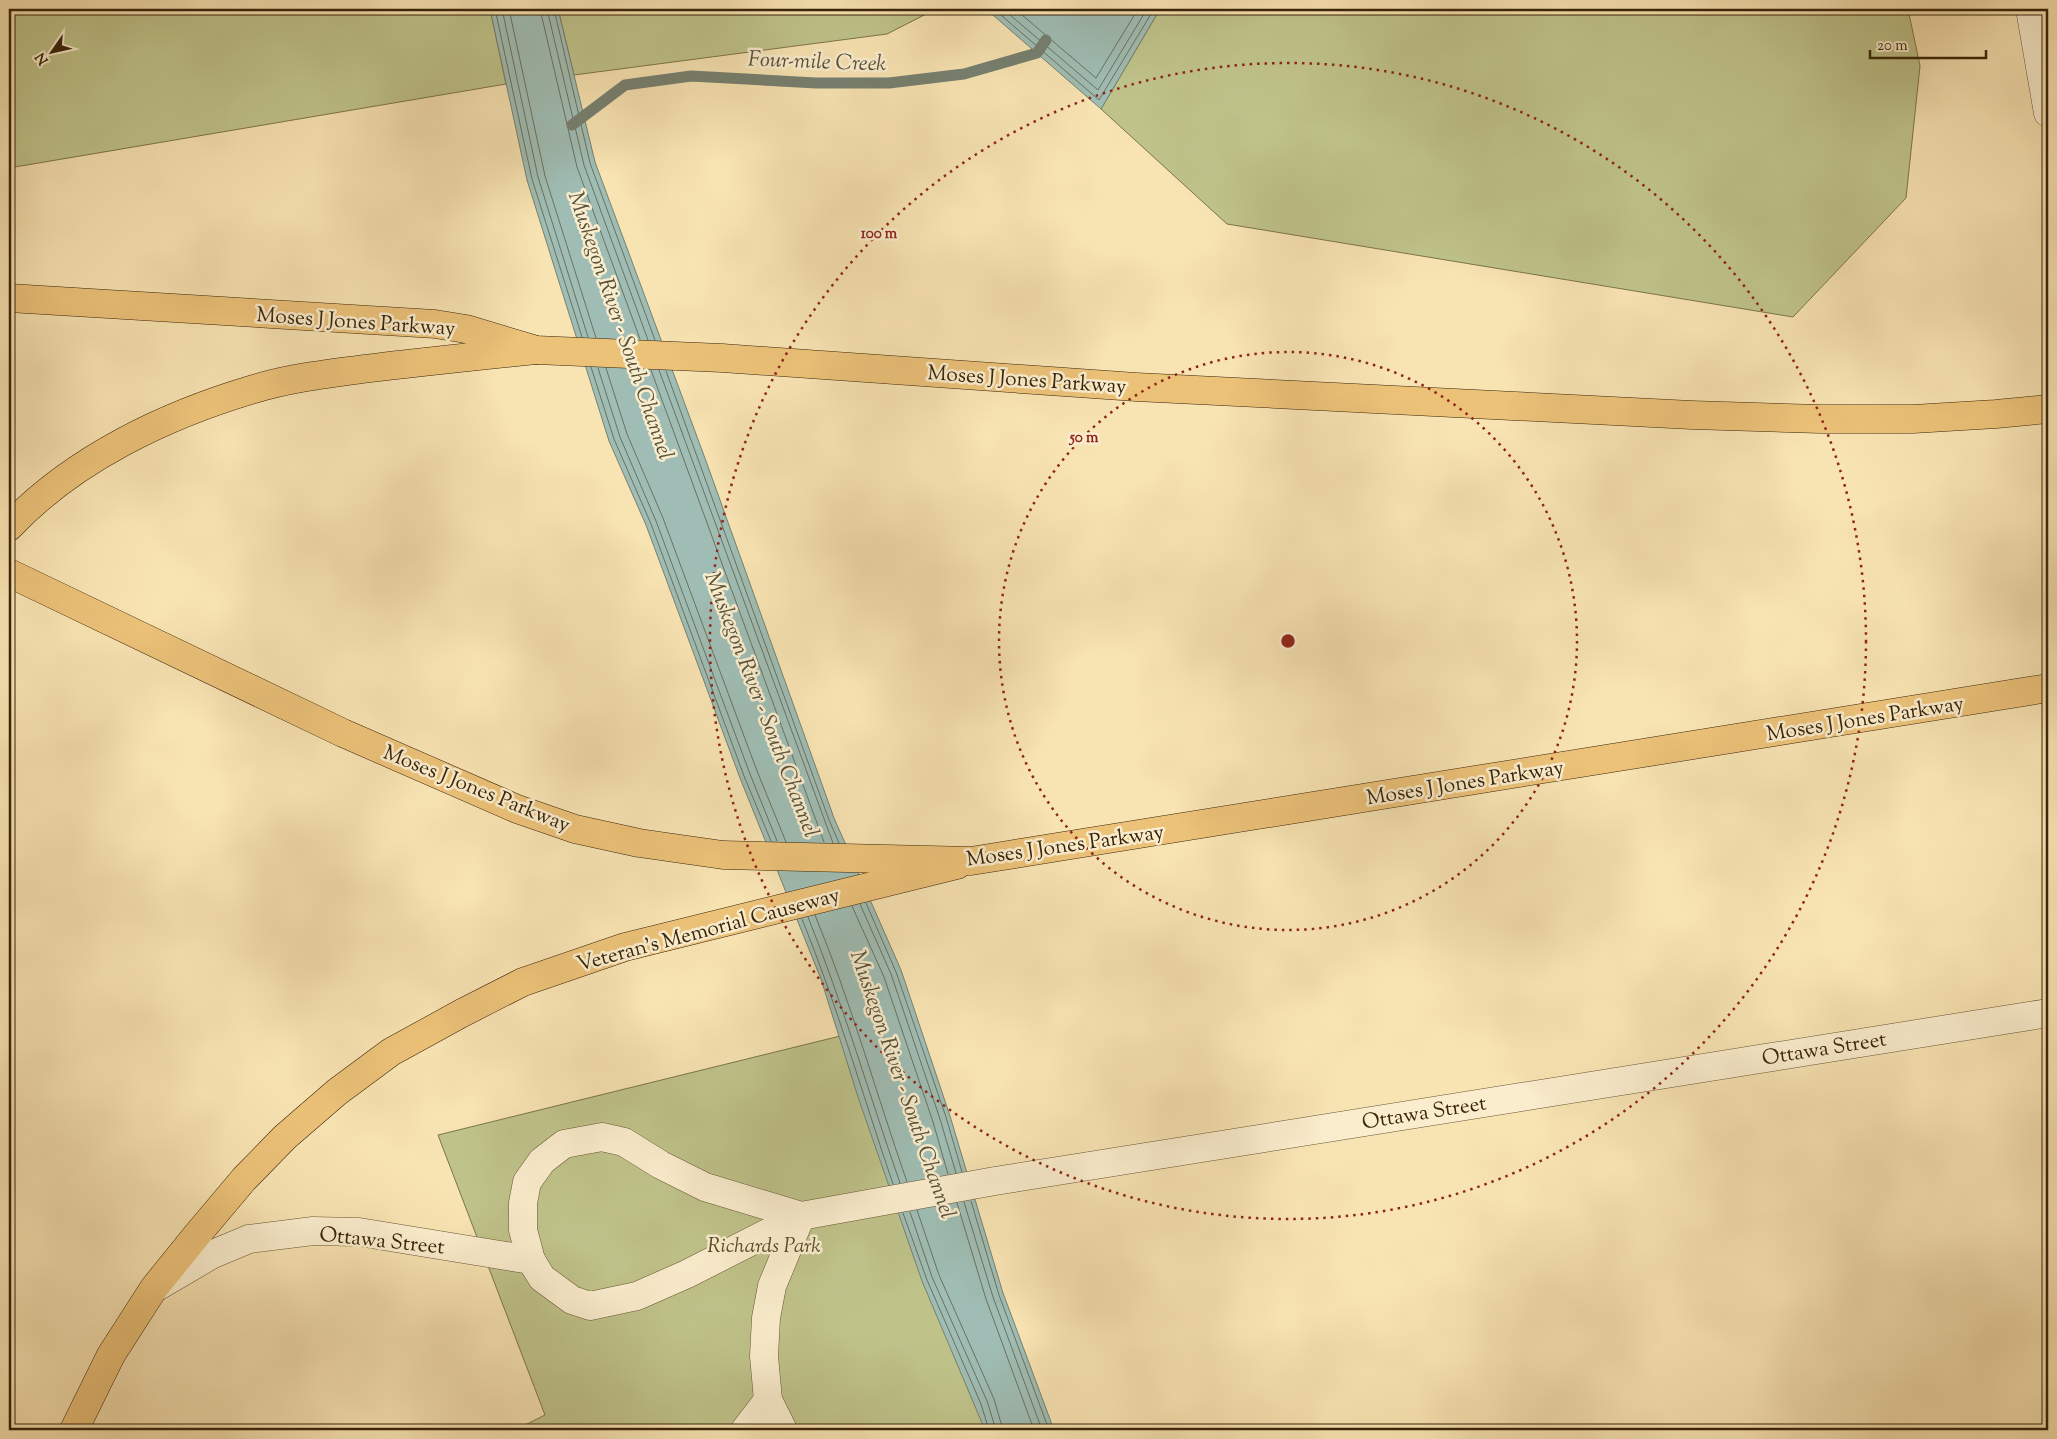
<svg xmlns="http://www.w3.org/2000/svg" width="2057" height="1439" font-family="'Sorts Mill Goudy',serif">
<rect width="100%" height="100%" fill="#f8e3b2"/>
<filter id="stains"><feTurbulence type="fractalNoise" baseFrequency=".004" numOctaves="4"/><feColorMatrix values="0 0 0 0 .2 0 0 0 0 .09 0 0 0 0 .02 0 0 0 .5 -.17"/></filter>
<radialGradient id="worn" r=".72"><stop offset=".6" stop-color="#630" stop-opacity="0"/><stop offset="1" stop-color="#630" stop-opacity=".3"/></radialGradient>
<!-- green -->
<g fill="#bfc38a" stroke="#7c744a">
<polygon points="9,9 490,9 506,84 9,168"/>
<polygon points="558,9 936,9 887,34 574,75"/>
<polygon points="1160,9 1908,9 1920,66 1906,198 1793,317 1227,224 1101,109"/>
<polygon points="889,1024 1029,1430 515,1430 545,1415 438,1135"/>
</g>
<!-- water -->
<g fill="#9fbdb4" stroke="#768070">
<polygon points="490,9 558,9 595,162 706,461 834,818 901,970 950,1116 1003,1293 1054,1430 985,1430 922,1281 858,1097 821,979 740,778 646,525 609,441 527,180"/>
<polygon points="986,9 1160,9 1101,109"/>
</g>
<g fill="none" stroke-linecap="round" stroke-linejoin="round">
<!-- shore -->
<g stroke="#6c705e" stroke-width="1">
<polyline points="495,9 532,179 582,337"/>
<polyline points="502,9 538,177 588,337"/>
<polyline points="509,9 545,176 596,338"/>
<polyline points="540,9 577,167 640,339"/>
<polyline points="547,9 584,165 648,340"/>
<polyline points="554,9 590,163 655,340"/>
<polyline points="994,9 1099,100 1154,9"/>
<polyline points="1003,9 1098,90 1147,9"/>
<polyline points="1015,9 1096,78 1138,9"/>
<polyline points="591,367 614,439 651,524 744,776 771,841"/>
<polyline points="598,368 620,437 656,521 750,774 777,841"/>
<polyline points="606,368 627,434 663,518 757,771 786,842"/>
<polyline points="651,370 824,842"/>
<polyline points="659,370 833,843"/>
<polyline points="666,371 829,820 839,843"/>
<polyline points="866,903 896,972 946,1117 962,1172"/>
<polyline points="860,904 891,974 940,1119 956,1173"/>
<polyline points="852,906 884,977 933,1122 948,1174"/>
<path d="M815,915C851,1002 876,1093 907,1182"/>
<path d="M808,917C843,1004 869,1094 900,1183"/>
<path d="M802,919C837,1005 863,1096 893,1184"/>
<polyline points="971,1201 999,1295 1049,1430"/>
<polyline points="964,1202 993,1297 1042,1430"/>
<polyline points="957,1203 986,1299 1034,1430"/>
<polyline points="917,1210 939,1275 994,1399 1003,1430"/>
<polyline points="910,1212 932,1277 987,1401 996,1430"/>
<polyline points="903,1213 927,1280 981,1404 989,1430"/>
</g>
<!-- stream -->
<polyline stroke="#768070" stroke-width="11" points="572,125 625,85 691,76 816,83 889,83 964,74 1037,53 1046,40"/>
<defs>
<g id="minor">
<polyline points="2030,9 2048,113"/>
<polyline points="801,1216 705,1187 661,1165 624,1142 602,1137 564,1144 542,1161 527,1182 523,1203 523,1230 531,1260 542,1278 572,1300 590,1306 637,1296 687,1274 801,1216 995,1181 2048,1013"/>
<polyline points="155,1288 213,1254 249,1239 313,1231 359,1232 531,1260"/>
<polyline points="745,1430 768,1400"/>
<polyline points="783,1430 768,1400 764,1356 766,1318 772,1286 801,1216"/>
</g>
<g id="major">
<path d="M9,527C73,459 166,415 254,389C289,378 327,374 363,369C420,362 478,356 536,350"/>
<polyline points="74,1430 111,1355 154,1288 196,1236 244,1179 285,1137 337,1092 391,1052 462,1013 523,982 625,947 957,865"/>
</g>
<g id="highway">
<polyline points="9,298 435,324 466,329 536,350 722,358 1136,387 1692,415 1820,419 1913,419 1996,414 2048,409"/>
<polyline points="9,573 343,733 517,809 575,829 639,843 723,855 971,861 2048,688"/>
</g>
</defs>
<!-- minor casing -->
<use href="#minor" stroke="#685433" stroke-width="29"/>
<!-- major casing -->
<use href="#major" stroke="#382409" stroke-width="29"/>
<!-- highway casing -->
<use href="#highway" stroke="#382409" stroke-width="29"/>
<!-- minor -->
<use href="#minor" stroke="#faedcd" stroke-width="28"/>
<!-- major -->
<use href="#major" stroke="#ecc279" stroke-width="28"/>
<!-- highway -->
<use href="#highway" stroke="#ecc279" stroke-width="28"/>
</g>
<!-- distance rings -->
<g fill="none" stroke="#8f2418" stroke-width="2.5" stroke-dasharray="2.5 5">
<circle cx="1288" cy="641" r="289"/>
<circle cx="1288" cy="641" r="578"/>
</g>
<g text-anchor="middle" stroke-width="5" stroke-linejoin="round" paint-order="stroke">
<!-- street labels -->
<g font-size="21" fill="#382409" stroke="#faedcd">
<text transform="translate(356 321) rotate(4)" y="7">Moses J Jones Parkway</text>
<text transform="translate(1027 379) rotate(4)" y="7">Moses J Jones Parkway</text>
<text transform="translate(1865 718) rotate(-9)" y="7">Moses J Jones Parkway</text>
<text transform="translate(1465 782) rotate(-9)" y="7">Moses J Jones Parkway</text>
<text transform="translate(477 788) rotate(22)" y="7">Moses J Jones Parkway</text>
<text transform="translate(1065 845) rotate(-8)" y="7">Moses J Jones Parkway</text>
<text transform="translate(708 929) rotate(-15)" y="7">Veteran's Memorial Causeway</text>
<text transform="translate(1824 1048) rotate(-9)" y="7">Ottawa Street</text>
<text transform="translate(1424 1112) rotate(-9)" y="7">Ottawa Street</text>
<text transform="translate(382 1240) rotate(6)" y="7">Ottawa Street</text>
</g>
<!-- park labels -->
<g font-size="21" font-style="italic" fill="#5a4c29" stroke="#faedcd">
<text x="764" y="1252">Richards Park</text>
</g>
<!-- water labels -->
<g font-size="22" font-style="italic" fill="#57523c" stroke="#faedcd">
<text transform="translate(817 60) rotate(2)" y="8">Four-mile Creek</text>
<text transform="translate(622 325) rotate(71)" y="8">Muskegon River - South Channel</text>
<text transform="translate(763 704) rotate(69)" y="8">Muskegon River - South Channel</text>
<text transform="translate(904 1084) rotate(71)" y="8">Muskegon River - South Channel</text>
</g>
</g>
<circle cx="1288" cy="641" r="8" fill="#8f2418" stroke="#faedcd" stroke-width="2.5"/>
<g font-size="15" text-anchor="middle" font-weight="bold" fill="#8f2418" stroke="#faedcd" stroke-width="5" stroke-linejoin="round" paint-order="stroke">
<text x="879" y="238">100 m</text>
<text x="1084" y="442">50 m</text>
</g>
<!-- margin -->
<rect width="2057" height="1439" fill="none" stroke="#f8e3b2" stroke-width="30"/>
<rect x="10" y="10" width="2037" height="1419" fill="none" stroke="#382409" stroke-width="2.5"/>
<rect x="15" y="15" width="2027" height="1409" fill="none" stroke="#382409"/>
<!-- north arrow -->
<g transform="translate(52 52) rotate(236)" stroke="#faedcd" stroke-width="4" paint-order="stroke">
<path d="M0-4L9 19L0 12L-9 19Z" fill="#382409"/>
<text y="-8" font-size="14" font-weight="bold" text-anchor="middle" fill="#382409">N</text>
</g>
<!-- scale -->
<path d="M1870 50v8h116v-8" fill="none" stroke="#382409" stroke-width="2.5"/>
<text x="1877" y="50" font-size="15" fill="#382409" stroke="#faedcd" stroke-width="4" paint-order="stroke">20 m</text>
<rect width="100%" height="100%" filter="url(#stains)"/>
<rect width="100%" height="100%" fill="url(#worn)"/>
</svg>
